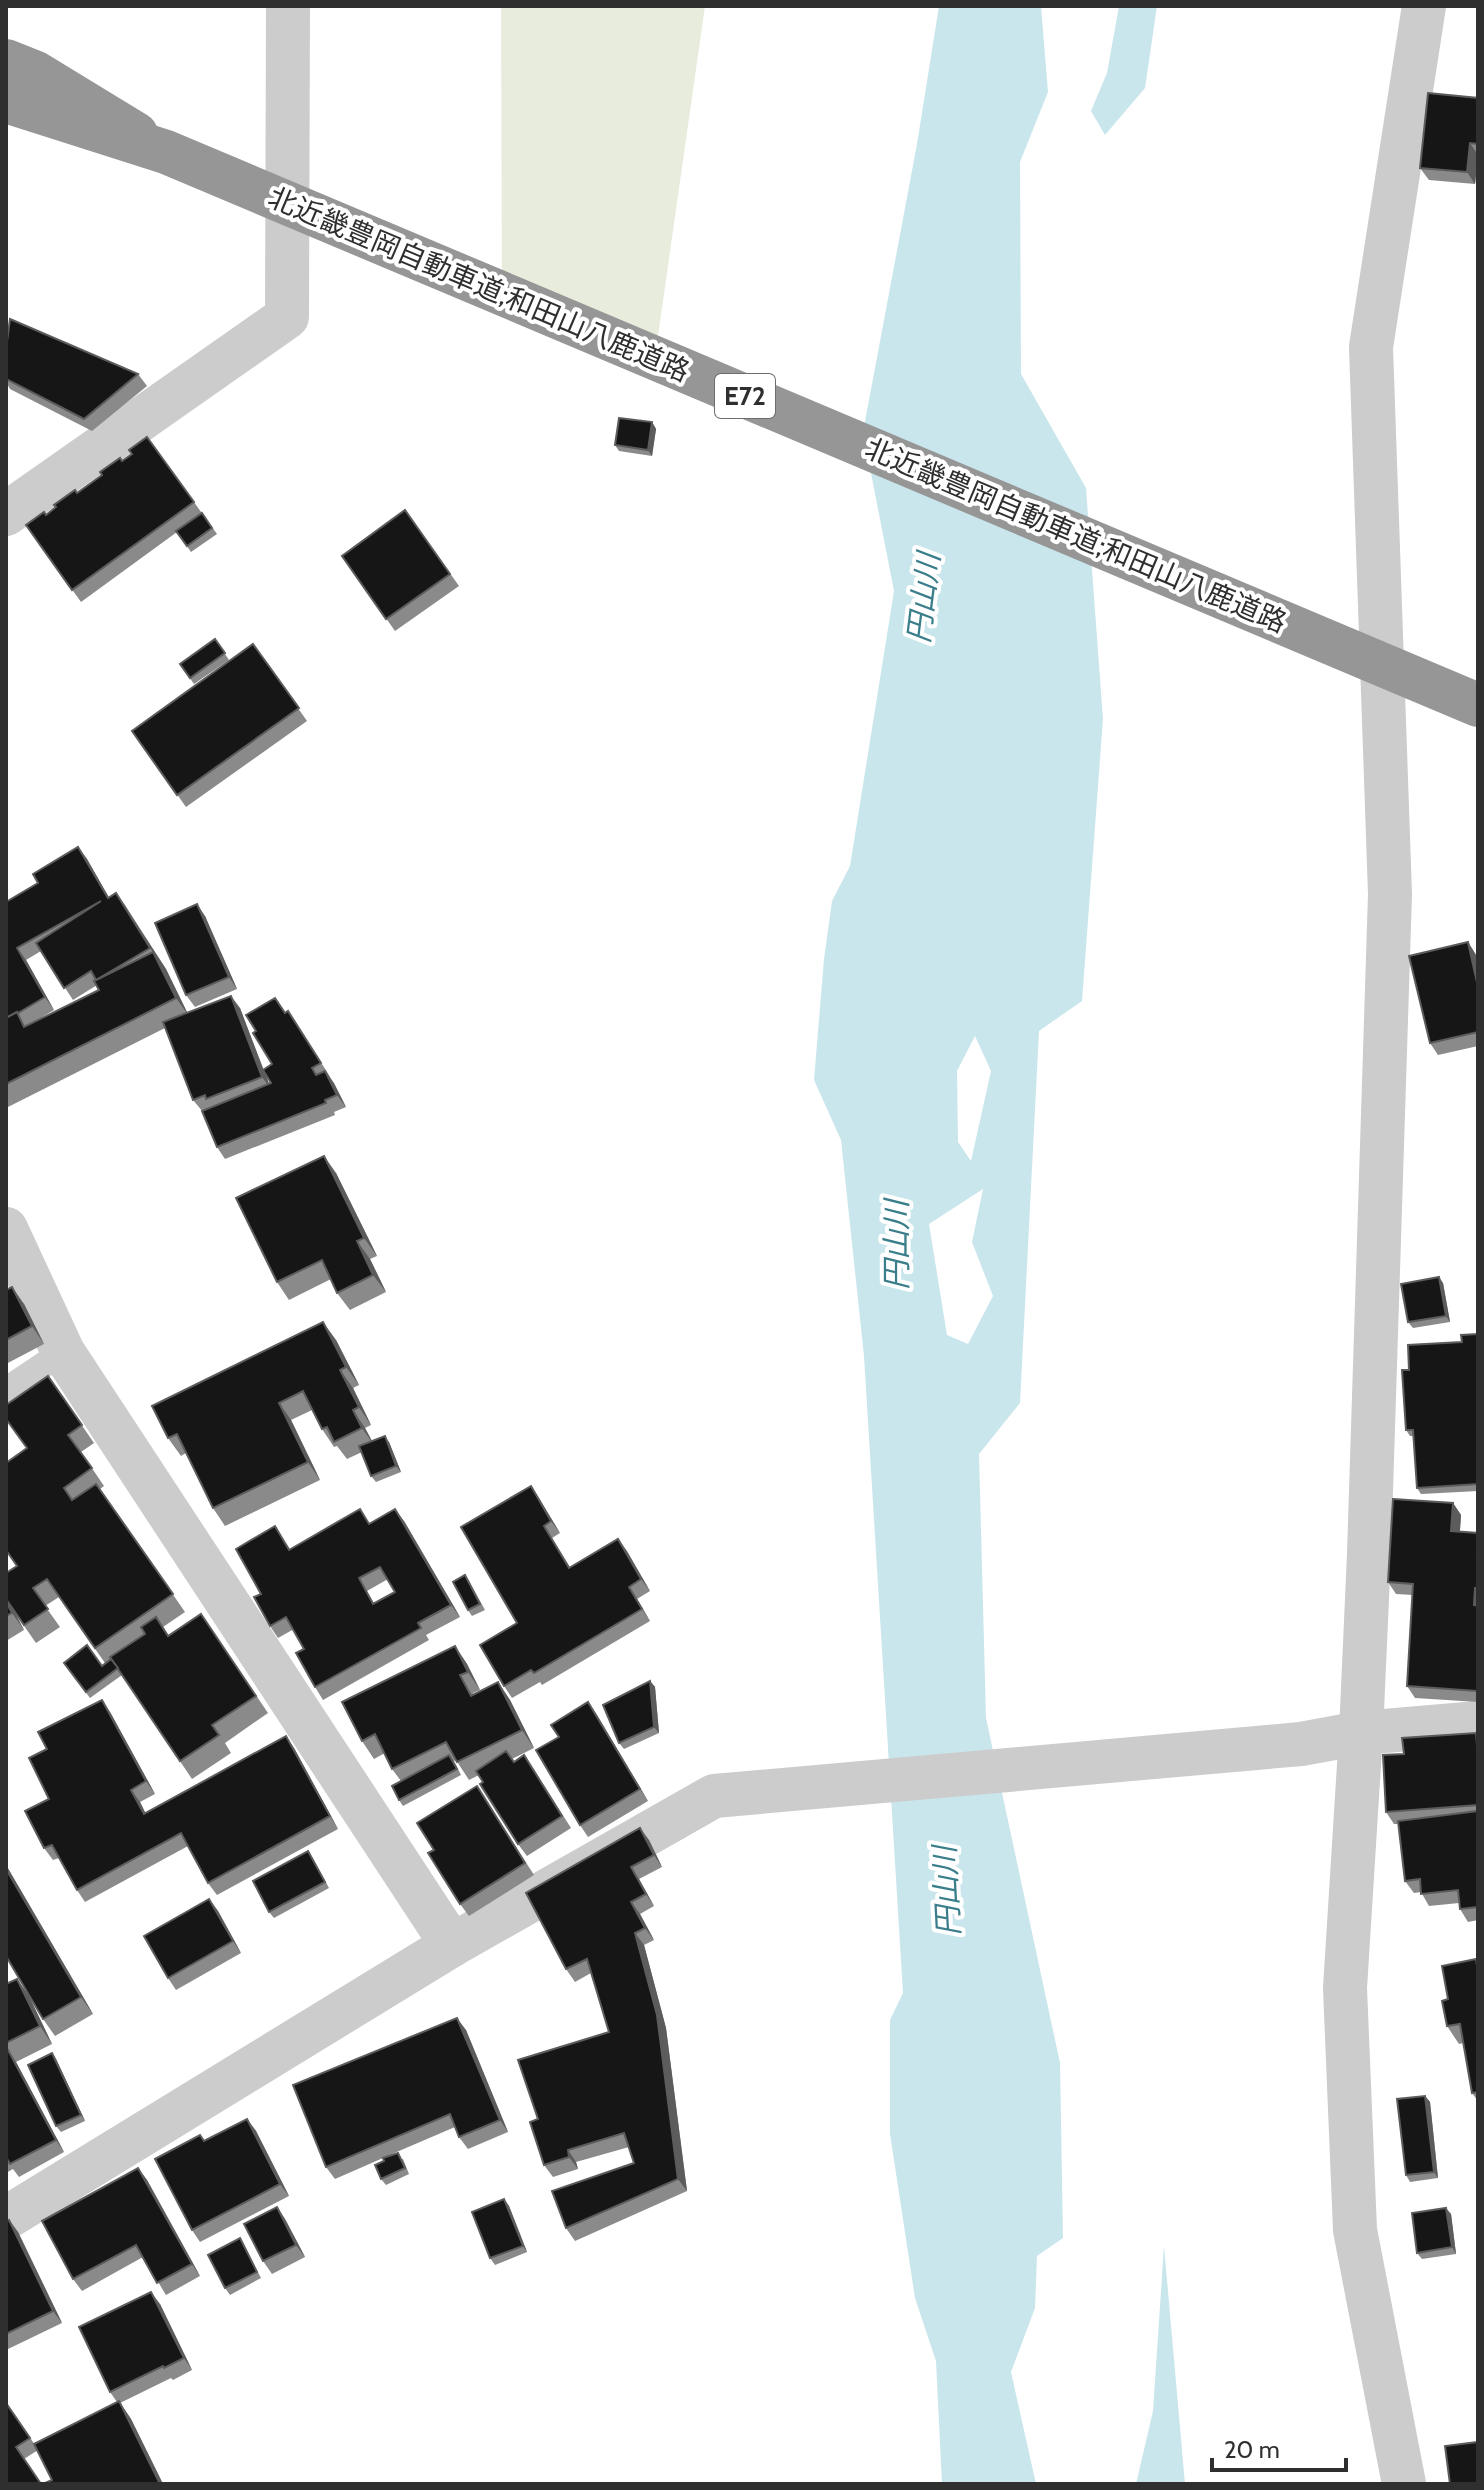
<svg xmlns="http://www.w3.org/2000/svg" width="1484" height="2490" font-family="Cabin,'Noto Sans JP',sans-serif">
<rect width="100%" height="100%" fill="#fff"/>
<!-- green -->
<polygon fill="#e8ecdc" points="501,6 705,6 656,350 502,291"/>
<!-- water -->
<g fill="#c9e6ec" fill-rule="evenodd">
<path d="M939,6H1041L1048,92L1020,162L1021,374L1086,488L1103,719L1082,1001L1039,1031L1020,1403L979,1454L986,1718L1060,2063L1063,2238L1037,2256L1035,2308L1011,2372L1036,2484H942L936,2361L915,2298L890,2134V2020L903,1993L864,1356L841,1140L814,1080L824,959L832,901L850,866L894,591L863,432L917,144ZM975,1036L991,1071L971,1161L958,1142L957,1071ZM983,1189L972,1242L993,1296L968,1344L947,1335L929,1224Z"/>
<polygon points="1119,6 1157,6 1145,88 1105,135 1091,111 1107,73"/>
<polygon points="1164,2246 1185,2484 1136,2484 1153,2411"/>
</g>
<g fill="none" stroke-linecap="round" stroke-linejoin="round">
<!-- lane -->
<polyline stroke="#ccc" stroke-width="26" points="6,1390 63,1352"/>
<!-- street -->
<g stroke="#ccc" stroke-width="44">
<polyline points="6,514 287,317 288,6"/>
<polyline points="6,1229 63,1352 452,1945"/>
<polyline points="6,2218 452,1945 714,1796 1301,1744 1361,1733 1478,1723"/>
<polyline points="1404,2484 1355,2230 1345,1988 1361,1733 1369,1554 1390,894 1371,347 1424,6"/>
</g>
<!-- highway -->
<polyline stroke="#969696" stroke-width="44" points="6,61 36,73 136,134"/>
<!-- highway-bridge -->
<polyline stroke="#969696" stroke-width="44" points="6,101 166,152 1478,705"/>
</g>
<!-- wall -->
<g fill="#8a8a8a" fill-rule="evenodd">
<polygon points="1478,98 1478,159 1475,184 1429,180 1420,168"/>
<polygon points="6,349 138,374 147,386 92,431 10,389 6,382"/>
<polygon points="652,422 656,429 652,456 619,451 615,445"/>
<polygon points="147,437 217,534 191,552 177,532 81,602 26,525 46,515 132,454"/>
<polygon points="405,510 459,586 395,631 342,556"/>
<polygon points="215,639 229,660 194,684 180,664"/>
<polygon points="253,644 307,721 186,807 132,731"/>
<path d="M78,847L87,859L109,898L116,893L125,905L166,969L187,1013L240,1008L263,1070L272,1064L285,1012L288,1011L329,1075L346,1107L334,1112L335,1115L225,1159L217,1147L203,1112L193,1100L165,1028L6,1108V902L38,883ZM41,951L73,1000L97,985L99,990L27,1026L54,1010L26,960ZM264,1070L271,1083L269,1084Z"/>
<polygon points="205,916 237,989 195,1007 186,995"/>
<polygon points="1468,942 1476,955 1478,963 1478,1046 1438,1055 1430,1043"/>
<polygon points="336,1173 377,1256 370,1259 386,1292 350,1310 337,1293 331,1279 289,1300 277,1282"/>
<polygon points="1443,1283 1450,1322 1413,1328 1408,1322"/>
<polygon points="6,1290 24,1304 44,1344 6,1364"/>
<polygon points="1478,1334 1478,1491 1421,1494 1417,1488 1413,1436 1410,1436 1406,1430 1409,1370"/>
<polygon points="336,1340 359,1385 353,1388 371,1425 365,1428 372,1441 389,1442 401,1472 376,1482 371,1476 362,1452 347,1459 337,1446 334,1447 322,1429 312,1410 291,1420 320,1480 225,1526 213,1508 186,1453 181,1456 168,1438"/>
<polygon points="48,1376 94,1443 81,1452 104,1486 100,1489 185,1612 163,1627 169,1636 201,1614 268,1713 225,1743 231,1753 192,1779 122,1675 90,1698 68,1669 102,1666 105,1663 59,1597 45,1606 60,1627 36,1643 13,1610 24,1630 6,1641 6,1573 17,1566 27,1448"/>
<polygon points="531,1486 560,1533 552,1538 570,1567 618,1539 650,1591 637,1599 650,1621 542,1685 540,1682 512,1698 504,1686 517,1623"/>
<polygon points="1453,1503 1461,1515 1460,1531 1478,1533 1478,1702 1415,1698 1407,1686 1413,1595 1396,1594 1388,1582"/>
<path d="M404,1521L460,1617L426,1635L429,1640L323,1700L315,1687L304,1649L294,1629L278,1638L270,1626L275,1526L290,1549L370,1523ZM388,1579L395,1592L374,1603L367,1591Z"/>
<polygon points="469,1581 485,1610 472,1616 468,1610"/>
<polygon points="455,1646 467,1664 480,1690 473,1693 473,1694 498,1682 510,1700 534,1748 512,1759 514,1762 533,1768 571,1828 527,1856 518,1844 479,1775 469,1780 456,1760 454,1761 461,1775 403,1806 399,1800 401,1781 392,1769 385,1753 374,1759 362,1741"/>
<polygon points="650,1681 655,1687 659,1733 624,1749 619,1743"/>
<polygon points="588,1702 648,1801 588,1837 580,1825 559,1737"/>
<polygon points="110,1712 155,1794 140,1802 145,1813 294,1748 338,1829 217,1895 208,1883 188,1846 85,1902 77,1890 59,1858 53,1860 44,1848 49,1799 47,1749"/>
<polygon points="1478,1736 1478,1920 1468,1922 1460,1909 1459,1903 1429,1906 1421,1892 1414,1893 1405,1881 1398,1824 1394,1824 1386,1812 1404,1754"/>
<polygon points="477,1786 534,1875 469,1916 460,1904 434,1850"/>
<polygon points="649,1840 662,1867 639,1879 654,1906 640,1914 654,1940 644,1945 666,2028 687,2191 575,2241 566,2228 634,2163 629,2147 576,2162 578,2169 553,2177 544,2165 538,2119 609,2032 591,1973 575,1982 566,1969 526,1893"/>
<polygon points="312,1857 329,1888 274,1918 269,1912"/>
<polygon points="6,1865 93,2014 55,2036 43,2019"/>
<polygon points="209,1899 218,1911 241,1953 176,1990 168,1978"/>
<polygon points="1476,1959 1478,1963 1478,2101 1472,2093 1463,2043 1459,2044 1447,2026 1448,1999"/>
<polygon points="17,1979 29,1996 52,2044 16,2062 64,2152 19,2177 13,2169 6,2173 6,1984"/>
<polygon points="466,2030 508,2132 468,2149 459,2137 455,2127 385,2157 403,2159 409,2174 386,2185 381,2179 384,2161 383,2158 335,2179 326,2167"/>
<polygon points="52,2053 56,2059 85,2121 61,2132 56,2126"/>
<polygon points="1425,2096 1430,2102 1438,2178 1410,2182 1406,2175"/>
<polygon points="247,2119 256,2131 289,2196 200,2242 192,2230 200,2135 204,2141"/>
<polygon points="138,2168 147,2180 200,2276 166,2295 143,2257 82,2291 73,2279"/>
<polygon points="504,2199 509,2206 527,2252 495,2265 490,2258"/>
<polygon points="277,2207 285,2219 305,2257 272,2274 263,2261"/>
<polygon points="1451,2214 1456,2254 1422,2259 1417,2253"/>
<polygon points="9,2220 18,2232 62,2323 6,2350 6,2222"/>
<polygon points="240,2238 261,2278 230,2295 225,2288"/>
<polygon points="160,2304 192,2370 173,2380 171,2378 120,2403 131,2419 163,2484 43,2484 52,2480 38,2450 24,2459 6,2484 6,2402 35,2445 117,2402 110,2392"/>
</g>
<!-- shaded-wall -->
<g fill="#5c5c5c">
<polygon points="1470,143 1478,155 1475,184 1467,172"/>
<polygon points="652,422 656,429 652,456 648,450"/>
<polygon points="78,847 87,859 116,910 108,898"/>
<polygon points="116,893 166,969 189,1016 176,998 154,954"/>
<polygon points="197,904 205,916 237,989 229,977"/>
<polygon points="1468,942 1476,955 1478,963 1478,987"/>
<polygon points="17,948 26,960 54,1010 45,997"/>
<polygon points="231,996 240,1008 271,1089 262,1077"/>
<polygon points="325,1071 334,1083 346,1107 337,1095"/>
<polygon points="324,1156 336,1173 377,1256 364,1238"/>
<polygon points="357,1241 370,1259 386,1292 373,1275"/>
<polygon points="1439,1277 1443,1283 1450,1322 1446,1316"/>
<polygon points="12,1287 24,1304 44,1344 32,1326"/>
<polygon points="323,1322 336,1340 359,1385 346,1367"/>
<polygon points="340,1370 353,1388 371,1425 359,1407"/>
<polygon points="279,1403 291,1420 320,1480 308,1462"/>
<polygon points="353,1410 365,1428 374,1445 362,1428"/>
<polygon points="385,1436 389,1442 401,1472 396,1466"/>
<polygon points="531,1486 539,1498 560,1533 551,1521"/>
<polygon points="1453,1503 1461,1515 1459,1543 1451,1531"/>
<polygon points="395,1509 404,1521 460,1617 451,1605"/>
<polygon points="618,1539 627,1551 650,1591 641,1579"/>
<polygon points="629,1587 637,1599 650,1621 642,1609"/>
<polygon points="1475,1588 1478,1593 1478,1612 1474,1605"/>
<polygon points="6,1599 13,1609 24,1630 12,1613"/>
<polygon points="455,1646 467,1664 480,1690 468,1672"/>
<polygon points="650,1681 655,1687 659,1733 654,1727"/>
<polygon points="498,1682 510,1700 534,1748 522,1730"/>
<polygon points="102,1700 110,1712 155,1794 146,1781"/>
<polygon points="588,1702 597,1715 648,1801 640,1789"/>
<polygon points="286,1736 294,1748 338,1829 330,1816"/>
<polygon points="131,1790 140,1802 152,1826 144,1814"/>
<polygon points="640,1828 649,1840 662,1867 654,1855"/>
<polygon points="6,1865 93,2014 81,1997 6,1869"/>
<polygon points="631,1867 639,1879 654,1906 646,1894"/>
<polygon points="209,1899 218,1911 241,1953 233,1941"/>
<polygon points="631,1902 640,1914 654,1940 645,1928"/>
<polygon points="635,1933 644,1945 666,2028 687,2191 678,2179"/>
<polygon points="17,1979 29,1996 52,2044 40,2026"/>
<polygon points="457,2018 466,2030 508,2132 500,2120"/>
<polygon points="8,2050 16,2062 64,2152 56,2140"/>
<polygon points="52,2053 56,2059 85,2121 81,2115"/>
<polygon points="1425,2096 1430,2102 1438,2178 1434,2172"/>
<polygon points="247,2119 256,2131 289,2196 280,2184"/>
<polygon points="568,2150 576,2162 578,2169 569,2157"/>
<polygon points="138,2168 147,2180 200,2276 192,2264"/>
<polygon points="504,2199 509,2206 527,2252 523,2246"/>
<polygon points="277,2207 285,2219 305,2257 296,2245"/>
<polygon points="1446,2208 1451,2214 1456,2254 1452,2247"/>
<polygon points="9,2220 18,2232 62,2323 53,2311"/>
<polygon points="151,2292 160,2304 192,2370 184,2358"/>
<polygon points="119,2401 131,2419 163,2484 160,2484"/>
</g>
<!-- building -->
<g fill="#161616" stroke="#5c5c5c" stroke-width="2" fill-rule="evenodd">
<polygon points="1428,93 1478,98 1478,144 1470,143 1467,172 1420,168"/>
<polygon points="10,319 138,374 84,419 6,379 6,349"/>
<polygon points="619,418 652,422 648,450 615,445"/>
<polygon points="147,437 194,502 72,590 26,525 44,512 46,515 56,507 54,505 75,490 77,493 102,475 100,472 120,458 122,461 132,454 129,450"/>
<polygon points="405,510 450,574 386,619 342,556"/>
<polygon points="202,513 212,528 187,546 176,531"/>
<polygon points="215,639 225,653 190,678 180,664"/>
<polygon points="253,644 299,708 177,795 132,731"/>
<polygon points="78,847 108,898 116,893 150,948 96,980 91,971 64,988 36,943 101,901 17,948 45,997 18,1013 17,1012 6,1018 6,902 38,883 33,874"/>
<polygon points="197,904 229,977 186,995 155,923"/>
<polygon points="1468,942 1478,987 1478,1032 1430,1043 1409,956"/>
<polygon points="153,952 176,998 6,1084 6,1018 17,1012 24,1027 99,990 94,981"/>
<polygon points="231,996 262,1077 206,1099 205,1095 193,1100 163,1022"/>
<polygon points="275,998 285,1013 288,1011 321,1063 312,1068 316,1075 325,1071 337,1095 325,1100 326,1103 217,1147 202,1111 271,1083 263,1070 272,1064 253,1033 256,1031 246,1015"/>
<polygon points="324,1156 364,1238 357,1241 373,1275 337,1293 322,1260 277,1282 236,1198"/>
<polygon points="1439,1277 1446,1316 1408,1322 1401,1284"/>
<polygon points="12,1287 32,1326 6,1340 6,1290"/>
<polygon points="323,1322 346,1367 340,1370 359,1407 353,1410 362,1428 334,1442 327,1427 322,1429 303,1391 279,1403 308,1462 213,1508 177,1434 168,1438 152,1406"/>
<polygon points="1478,1334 1478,1484 1417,1488 1413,1430 1406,1430 1402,1370 1409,1370 1408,1345 1462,1342 1461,1335"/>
<polygon points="48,1376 82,1425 68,1435 92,1468 64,1488 72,1500 96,1484 173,1594 95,1648 47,1579 33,1588 48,1609 24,1625 6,1599 6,1573 17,1566 6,1550 6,1463 27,1448 6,1419 6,1405"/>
<polygon points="385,1436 396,1466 371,1476 359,1446"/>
<polygon points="531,1486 551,1521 544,1526 569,1568 618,1539 641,1579 629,1587 642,1609 534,1673 531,1670 504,1686 480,1645 517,1623 461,1527"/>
<polygon points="1393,1499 1453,1503 1451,1531 1478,1533 1477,1552 1478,1552 1478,1589 1475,1588 1474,1605 1478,1606 1477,1691 1407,1686 1413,1584 1388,1582"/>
<path d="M360,1509L369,1524L395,1509L451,1605L418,1623L421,1628L315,1687L296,1653L304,1649L286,1617L270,1626L254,1597L261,1594L236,1549L275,1526L289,1550ZM380,1567L395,1592L373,1604L359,1578Z"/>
<polygon points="465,1575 480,1604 468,1610 453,1582"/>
<polygon points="6,1602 12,1613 6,1616"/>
<polygon points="201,1614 256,1696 212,1725 219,1735 180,1761 110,1657 145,1634 141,1627 156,1617 168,1636"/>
<polygon points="87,1645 102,1666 111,1659 118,1668 86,1692 64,1663"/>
<polygon points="455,1646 468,1672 460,1675 471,1696 498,1682 522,1730 457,1762 446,1742 392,1769 375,1734 362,1741 342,1702"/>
<polygon points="650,1681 654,1727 619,1743 603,1705"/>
<polygon points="102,1700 146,1781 131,1790 144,1814 286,1736 330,1816 208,1883 181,1833 77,1890 52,1845 44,1848 25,1811 49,1799 29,1758 47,1749 38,1732"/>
<polygon points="588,1702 640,1789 580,1825 536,1750 559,1737 551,1725"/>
<polygon points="1476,1733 1478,1757 1478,1805 1386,1812 1383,1755 1404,1754 1402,1738"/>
<polygon points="506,1751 514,1762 524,1755 562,1816 518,1844 480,1784 483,1782 476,1771"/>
<polygon points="449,1755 457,1769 399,1800 392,1786"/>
<polygon points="477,1786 525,1863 460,1904 428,1853 434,1850 417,1823"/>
<polygon points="1478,1811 1478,1907 1460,1909 1458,1890 1421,1894 1420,1879 1405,1881 1398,1821"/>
<polygon points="640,1828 654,1855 631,1867 646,1894 631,1902 645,1928 635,1933 657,2015 678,2179 566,2228 552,2191 634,2163 624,2133 568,2150 569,2157 544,2165 530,2122 538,2119 518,2060 609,2032 587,1959 566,1969 526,1893"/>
<polygon points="308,1851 325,1882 269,1912 253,1881"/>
<polygon points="6,1869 81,1997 43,2019 6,1956"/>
<polygon points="209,1899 233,1941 168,1978 144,1936"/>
<polygon points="1476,1959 1478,1973 1478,2092 1472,2093 1460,2024 1447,2026 1442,2001 1448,1999 1442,1966"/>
<polygon points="17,1979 40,2026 6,2043 6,1984"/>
<polygon points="457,2018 500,2120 459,2137 450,2114 326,2167 293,2085"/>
<polygon points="8,2050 56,2140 10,2164 6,2157 6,2051"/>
<polygon points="52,2053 81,2115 56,2126 28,2065"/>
<polygon points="1425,2096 1434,2172 1406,2175 1397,2099"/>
<polygon points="247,2119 280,2184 192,2230 155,2159 200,2135 204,2141"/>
<polygon points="398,2153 405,2168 381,2179 375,2165 384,2161 383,2158"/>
<polygon points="138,2168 192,2264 157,2283 136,2245 73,2279 42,2221"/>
<polygon points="504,2199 523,2246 490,2258 472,2212"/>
<polygon points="277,2207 296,2245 263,2261 244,2224"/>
<polygon points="1446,2208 1452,2247 1417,2253 1412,2213"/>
<polygon points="9,2220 53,2311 6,2334 6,2222"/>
<polygon points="240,2238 257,2272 225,2288 208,2255"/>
<polygon points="151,2292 184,2358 164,2368 163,2366 110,2392 79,2327"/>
<polygon points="119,2401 160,2484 43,2484 52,2480 34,2444"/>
<polygon points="6,2403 30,2438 16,2447 41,2484 6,2484"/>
<polygon points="1478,2442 1478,2484 1450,2484 1445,2446"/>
</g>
<g text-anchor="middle" stroke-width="8" stroke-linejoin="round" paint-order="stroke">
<!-- shield labels -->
<rect fill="#fff" stroke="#6d6d6d" stroke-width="2" x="715" y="374" width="60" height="44" rx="6"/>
<g font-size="26" font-weight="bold" fill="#2f2f2f">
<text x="745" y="405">E72</text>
</g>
<!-- street labels -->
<g font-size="28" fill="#2f2f2f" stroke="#fff">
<text transform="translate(479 284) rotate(23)" y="10">北近畿豊岡自動車道;和田山八鹿道路</text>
<text transform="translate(1076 535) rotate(23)" y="10">北近畿豊岡自動車道;和田山八鹿道路</text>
</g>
<!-- water labels -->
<g font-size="30" font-style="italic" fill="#3a7e8b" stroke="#fff">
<text transform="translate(924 598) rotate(-83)" y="10">円山川</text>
<text transform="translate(897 1245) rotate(-90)" y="10">円山川</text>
<text transform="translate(947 1891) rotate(-93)" y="10">円山川</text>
</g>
</g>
<!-- border -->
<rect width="1484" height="2490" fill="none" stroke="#2f2f2f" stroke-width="16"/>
<!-- scale -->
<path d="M1212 2458v12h134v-12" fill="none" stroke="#2f2f2f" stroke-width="4"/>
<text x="1224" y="2458" font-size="24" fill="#2f2f2f" stroke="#ffffff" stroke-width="6" paint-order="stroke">20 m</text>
</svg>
